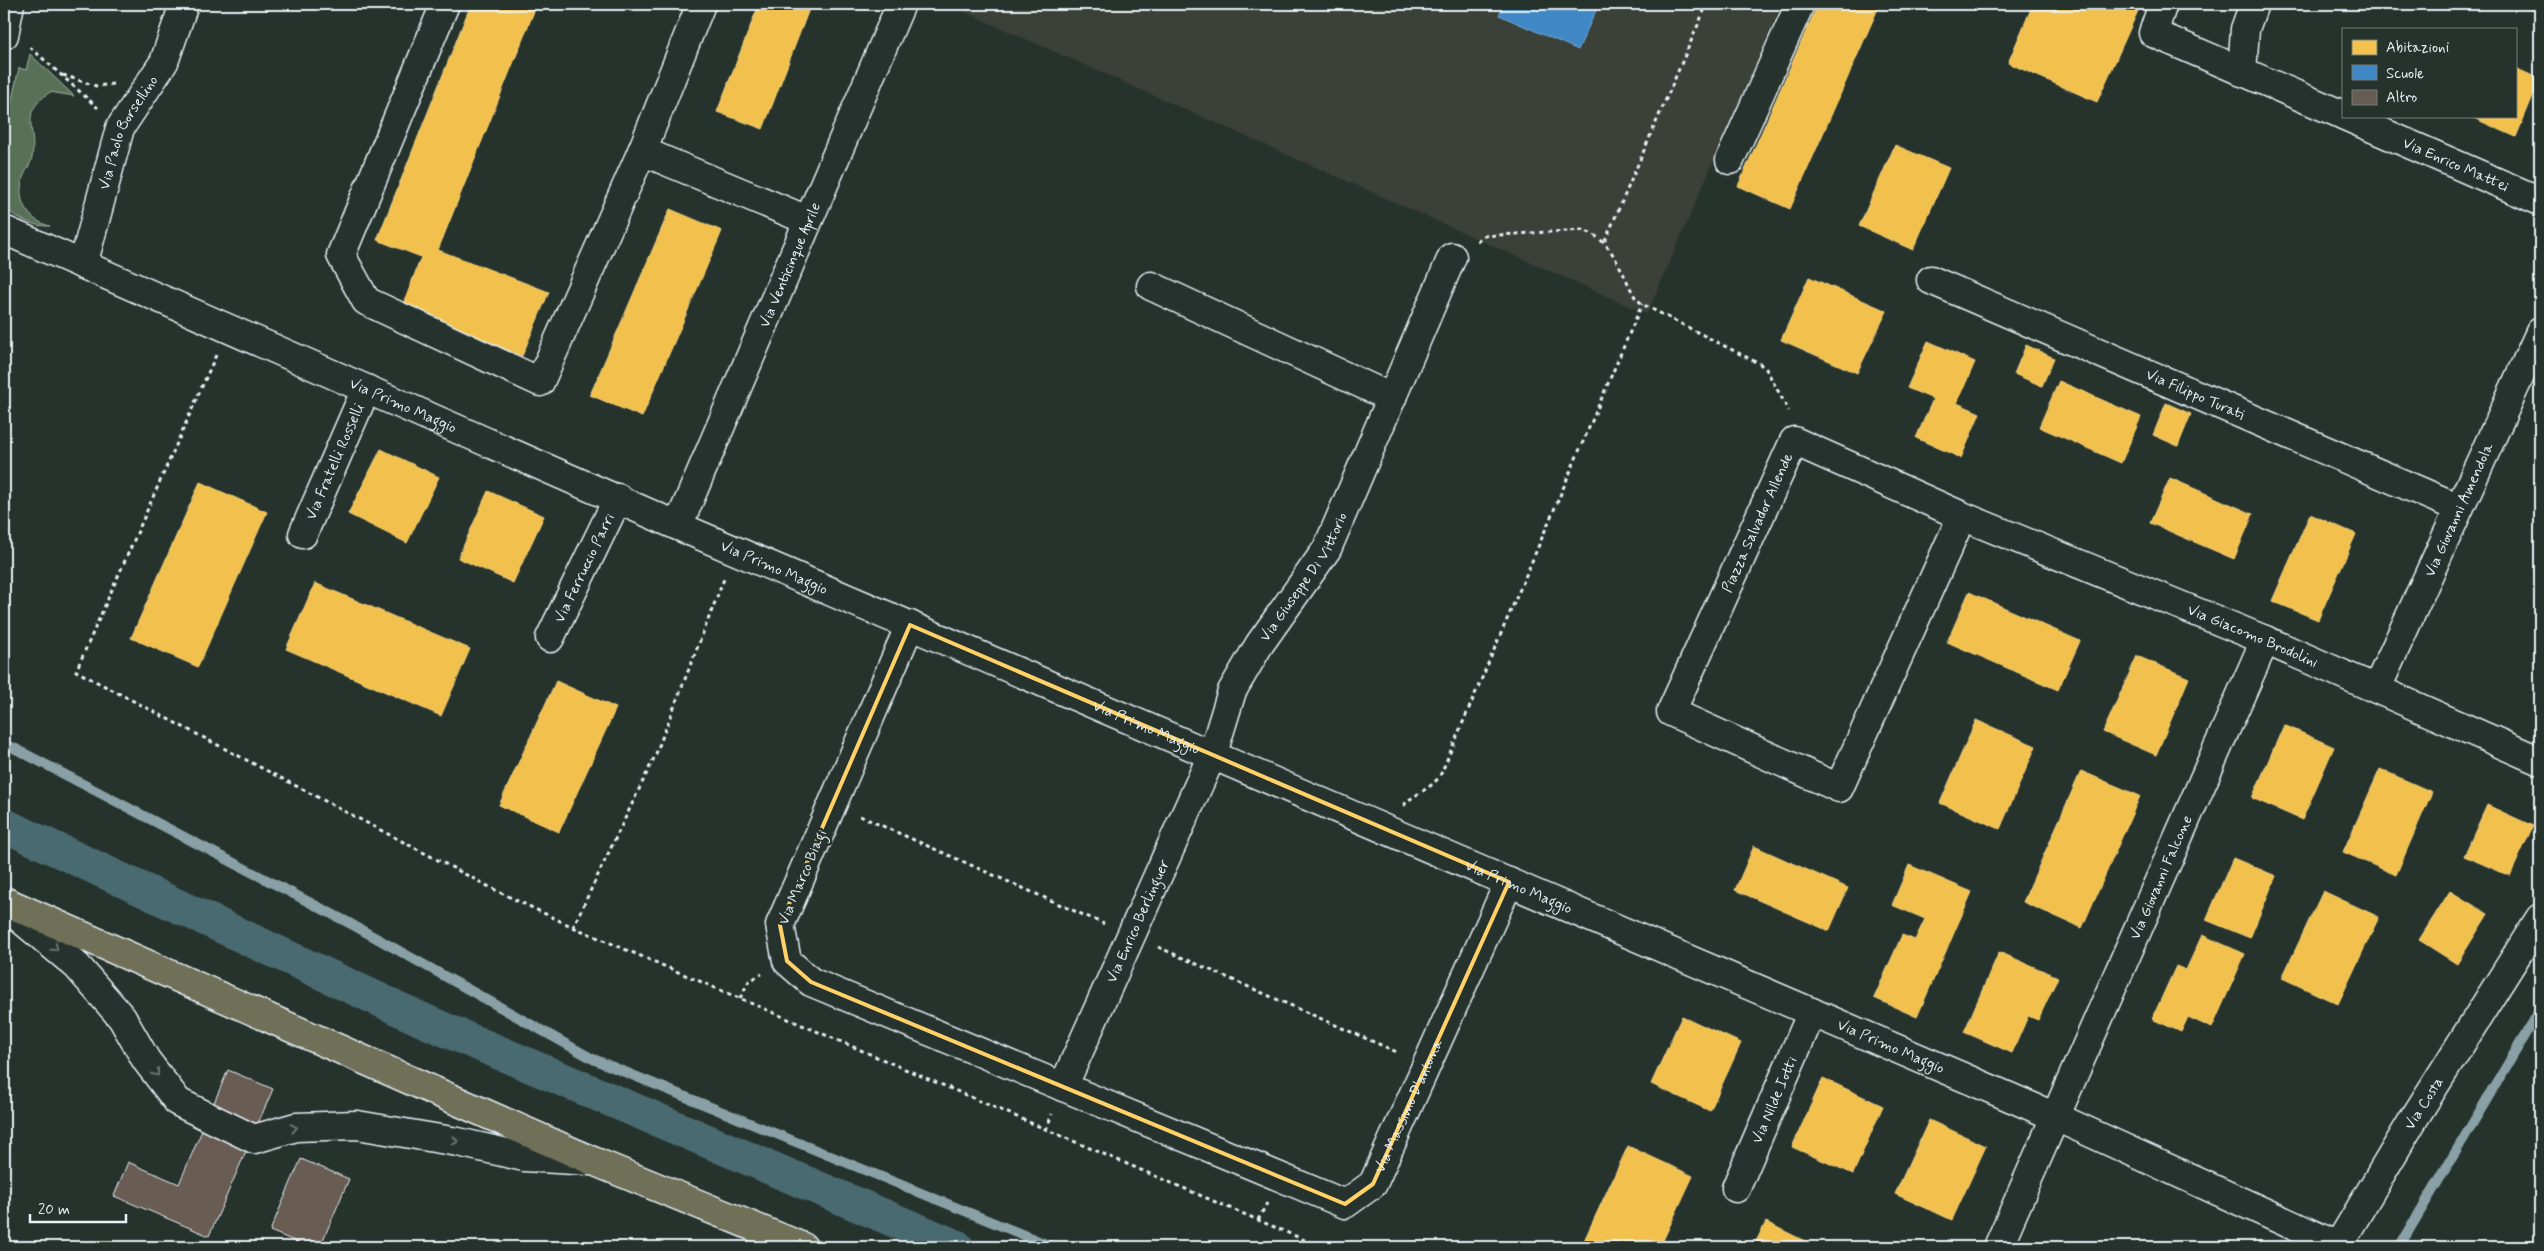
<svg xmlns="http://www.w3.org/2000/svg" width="2544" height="1251" font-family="Mynerve,sans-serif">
<rect width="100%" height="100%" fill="#26332d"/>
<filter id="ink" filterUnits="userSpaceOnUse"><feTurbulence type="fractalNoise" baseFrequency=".02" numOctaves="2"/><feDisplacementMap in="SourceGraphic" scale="10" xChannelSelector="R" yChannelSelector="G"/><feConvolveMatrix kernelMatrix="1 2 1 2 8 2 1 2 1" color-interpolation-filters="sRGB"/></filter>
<g filter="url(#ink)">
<!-- built -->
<polygon fill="#3a3f38" points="968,4 1782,4 1647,314 965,12"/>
<!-- green -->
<path fill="#587156" stroke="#a0b1a7" d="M30,54L74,96L50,92C18,114 37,127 32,158C31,164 26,170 24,175C15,198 26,220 50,226C33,227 16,218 4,207V135L19,68L26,70Z"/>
<!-- homes -->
<g fill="#f2c14e" stroke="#efcf81">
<polygon points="471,4 537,4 438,250 549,292 522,356 403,305 421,257 377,240"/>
<polygon points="759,4 811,4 763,129 717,112"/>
<polygon points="1818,4 1880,4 1790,209 1738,186"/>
<polygon points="2033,4 2141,4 2097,102 2008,63"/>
<polygon points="2520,4 2540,4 2540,13"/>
<polygon points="2515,68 2540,79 2516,137 2469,116 2515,116"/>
<polygon points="1895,145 1949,168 1913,250 1859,226"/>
<polygon points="670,209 722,231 642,417 590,395"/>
<polygon points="1809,277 1887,311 1857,373 1781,340"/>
<polygon points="1928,341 1975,362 1957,403 1980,413 1961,458 1916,438 1933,399 1907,388"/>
<polygon points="2026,345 2054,358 2042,386 2014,374"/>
<polygon points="2059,381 2141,417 2121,463 2039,427"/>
<polygon points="2166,403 2191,414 2178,446 2153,435"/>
<polygon points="381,449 439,477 407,543 348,514"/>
<polygon points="2170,478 2253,514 2234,559 2150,523"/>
<polygon points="200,482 267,512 198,667 131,638"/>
<polygon points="488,491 544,516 513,583 458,558"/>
<polygon points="2310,514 2356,534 2318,620 2272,601"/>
<polygon points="315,583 470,649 441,716 286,649"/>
<polygon points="1969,592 2080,641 2058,690 1947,642"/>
<polygon points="2137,656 2189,678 2156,755 2103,732"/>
<polygon points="556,681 616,708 559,832 499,805"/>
<polygon points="1976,720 2036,746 2000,829 1940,803"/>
<polygon points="2284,725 2334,747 2302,820 2252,798"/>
<polygon points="2380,769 2432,792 2396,875 2343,852"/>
<polygon points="2081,771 2140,796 2082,928 2023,902"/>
<polygon points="2487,805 2533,826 2510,876 2464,856"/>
<polygon points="1754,846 1848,888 1829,931 1735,890"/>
<polygon points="2233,858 2276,876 2250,938 2206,920"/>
<polygon points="1909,865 1972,892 1917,1017 1874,998 1902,935 1915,940 1925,919 1892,905"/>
<polygon points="2323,891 2379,917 2338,1004 2282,978"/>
<polygon points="2450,891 2488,914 2457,964 2419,940"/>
<polygon points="2202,935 2245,954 2212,1028 2188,1017 2181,1032 2152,1019 2176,966 2186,970"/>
<polygon points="1999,952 2058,977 2038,1020 2028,1016 2012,1053 1964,1032"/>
<polygon points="1682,1016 1741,1043 1710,1111 1651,1084"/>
<polygon points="1823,1078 1883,1106 1853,1174 1792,1147"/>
<polygon points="1929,1120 1986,1146 1952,1220 1895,1194"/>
<polygon points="1628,1146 1693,1176 1660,1247 1581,1247"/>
<polygon points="1766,1222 1817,1247 1753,1247"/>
</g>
<!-- schools -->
<polygon fill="#3f88c5" stroke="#72a8d4" points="1504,4 1599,4 1578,50 1499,15"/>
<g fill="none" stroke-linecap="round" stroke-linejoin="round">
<!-- stream -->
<g stroke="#89a1a6" stroke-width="10">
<polyline points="4,748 12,747 351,924 593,1059 1053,1247"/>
<polyline points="2399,1247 2540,1010"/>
</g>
<!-- canal -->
<polyline stroke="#496b70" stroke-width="34" points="4,825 427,1022 957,1247"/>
</g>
<!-- building -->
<g fill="#675c52" stroke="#e8f1f8">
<polygon points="228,1070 273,1089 209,1236 114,1196 128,1162 179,1184"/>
<polygon points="301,1159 349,1179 320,1247 309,1247 270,1231"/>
</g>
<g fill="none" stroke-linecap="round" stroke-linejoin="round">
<defs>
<g id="minor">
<polyline points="445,4 341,255 366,301 540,382 642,151 807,220"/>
<polyline points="2163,4 2153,33 2343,115"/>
<polyline points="4,35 10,4"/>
<polyline points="2242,72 2245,29 2254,4"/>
<path id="s1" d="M2345,116L2540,201"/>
<polyline points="642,151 701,4"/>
<polyline points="1730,160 1800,4"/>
<path id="s2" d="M4,230L678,526L2056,1117L2338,1246L2413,1120L2540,918"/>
<path id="s3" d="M83,265L120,128L164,62L184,4"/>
<path id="s4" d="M1931,280L2459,508"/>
<polyline points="1151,286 1392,398"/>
<path id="s5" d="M1962,516L1839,788L1671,712L1794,441L1962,516L2265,640L2540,761"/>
<path id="s6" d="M678,526L901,4"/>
<path id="s7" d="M303,534L366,389"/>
<path id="s8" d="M910,625L780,925L787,961L811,982L1345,1204L1373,1184L1509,882"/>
<path id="s9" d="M550,638L618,498"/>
<path id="s10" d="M2377,688L2540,332"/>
<polyline points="4,905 77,966 122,1018 146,1060 178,1102 254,1139 296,1127 357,1125 458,1142 524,1157 590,1161"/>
<path id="s11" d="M1063,1087L1213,753L1232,691L1259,645L1327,549L1452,257"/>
<path id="s12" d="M1736,1188L1812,1012"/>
<path id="s13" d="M1998,1247L2265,640"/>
</g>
<polyline id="highway" points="4,901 593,1161 803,1247"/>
</defs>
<!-- minor casing -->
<use href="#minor" stroke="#e8f1f8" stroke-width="31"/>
<!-- highway casing -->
<use href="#highway" stroke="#e8f1f8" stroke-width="31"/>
<!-- path -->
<g stroke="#e8f1f8" stroke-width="3" stroke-dasharray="4 4" stroke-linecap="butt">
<polyline points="30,47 98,108"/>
<polyline points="63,75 96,86 113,84"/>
<path d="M1477,241L1484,236L1582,230C1612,238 1621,272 1635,297L1642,304L1760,364L1766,369L1789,411"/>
<polyline points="1605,241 1707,4"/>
<polyline points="216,355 76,671 501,893 573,927 655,756 724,579"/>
<polyline points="1404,806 1406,802 1433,784 1440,776 1642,304"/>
<polyline points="860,816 1104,924"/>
<polyline points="573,927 1321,1247"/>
<polyline points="1158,947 1399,1053"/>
<polyline points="740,998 749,981 762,974"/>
<polyline points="1046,1130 1052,1114"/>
<polyline points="1258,1220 1267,1203"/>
</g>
<!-- minor -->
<use href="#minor" stroke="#26332d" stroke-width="28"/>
<!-- highway -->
<use href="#highway" stroke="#706f59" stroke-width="28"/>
</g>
<!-- one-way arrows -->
<defs><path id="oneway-chevron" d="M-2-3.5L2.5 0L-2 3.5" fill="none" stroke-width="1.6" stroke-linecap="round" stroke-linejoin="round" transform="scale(1.25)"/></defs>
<g stroke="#6a7674">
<use href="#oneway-chevron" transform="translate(55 948) rotate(39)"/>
<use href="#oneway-chevron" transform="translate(156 1073) rotate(53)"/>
<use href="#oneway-chevron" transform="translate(294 1128) rotate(-11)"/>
<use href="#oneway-chevron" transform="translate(455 1141) rotate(11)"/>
</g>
</g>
<!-- marked area -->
<path fill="none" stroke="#ffd166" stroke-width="4" stroke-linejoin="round" d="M910,625L1509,882L1373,1184L1345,1204L811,982L787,961L780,925Z"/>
<g text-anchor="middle" stroke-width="5" stroke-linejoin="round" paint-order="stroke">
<!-- street labels -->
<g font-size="15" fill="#e8f1f8" stroke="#26332d">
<text dy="5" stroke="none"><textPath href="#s3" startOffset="141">Via Paolo Borsellino</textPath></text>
<text dy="5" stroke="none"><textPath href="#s1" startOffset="121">Via Enrico Mattei</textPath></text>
<text dy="5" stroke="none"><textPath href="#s6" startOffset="284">Via Venticinque Aprile</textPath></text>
<text dy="5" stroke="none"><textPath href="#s4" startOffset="288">Via Filippo Turati</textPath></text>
<text dy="5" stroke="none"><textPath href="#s2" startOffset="436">Via Primo Maggio</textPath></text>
<text dy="5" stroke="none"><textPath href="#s7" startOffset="79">Via Fratelli Rosselli</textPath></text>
<text dy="5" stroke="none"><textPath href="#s10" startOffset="196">Via Giovanni Amendola</textPath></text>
<text dy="5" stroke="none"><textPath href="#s5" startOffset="691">Piazza Salvador Allende</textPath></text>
<text dy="5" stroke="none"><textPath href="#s2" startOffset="841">Via Primo Maggio</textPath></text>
<text dy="5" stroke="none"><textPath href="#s9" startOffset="78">Via Ferruccio Parri</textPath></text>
<text dy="5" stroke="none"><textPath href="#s11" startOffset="566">Via Giuseppe Di Vittorio</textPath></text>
<text dy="5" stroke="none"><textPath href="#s5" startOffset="1279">Via Giacomo Brodolini</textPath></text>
<text dy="5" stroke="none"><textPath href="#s2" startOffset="1246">Via Primo Maggio</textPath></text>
<text transform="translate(802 877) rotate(-67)" y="5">Via Marco Biagi</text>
<text dy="5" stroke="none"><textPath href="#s13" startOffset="404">Via Giovanni Falcone</textPath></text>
<text dy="5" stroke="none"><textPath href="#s2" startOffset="1651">Via Primo Maggio</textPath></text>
<text dy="5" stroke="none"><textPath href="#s11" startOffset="182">Via Enrico Berlinguer</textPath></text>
<text dy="5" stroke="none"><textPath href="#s2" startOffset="2056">Via Primo Maggio</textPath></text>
<text dy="5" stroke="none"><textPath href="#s12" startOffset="96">Via Nilde Iotti</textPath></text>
<text dy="5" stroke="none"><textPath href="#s2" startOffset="2712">Via Costa</textPath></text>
<text dy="5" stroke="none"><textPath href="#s8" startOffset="1094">Via Massimo D'antona</textPath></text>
</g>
</g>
<!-- margin -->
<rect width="2544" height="1251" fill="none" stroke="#26332d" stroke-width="20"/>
<rect x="10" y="10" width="2524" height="1231" fill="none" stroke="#e8f1f8" stroke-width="2" filter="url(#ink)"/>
<!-- legend -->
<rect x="2342" y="28" width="175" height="90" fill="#26332d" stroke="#747f7e"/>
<rect x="2352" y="40" width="25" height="15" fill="#f2c14e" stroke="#747f7e"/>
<text x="2386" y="52" font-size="15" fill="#e8f1f8">Abitazioni</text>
<rect x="2352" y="65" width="25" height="15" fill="#3f88c5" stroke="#747f7e"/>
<text x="2386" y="78" font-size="15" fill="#e8f1f8">Scuole</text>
<rect x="2352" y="90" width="25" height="15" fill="#675c52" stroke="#747f7e"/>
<text x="2386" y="102" font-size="15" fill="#e8f1f8">Altro</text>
<!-- scale -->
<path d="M30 1214v8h96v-8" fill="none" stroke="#e8f1f8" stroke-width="2.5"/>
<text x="38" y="1214" font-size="15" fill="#e8f1f8" stroke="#26332d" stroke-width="4" paint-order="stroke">20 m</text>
</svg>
